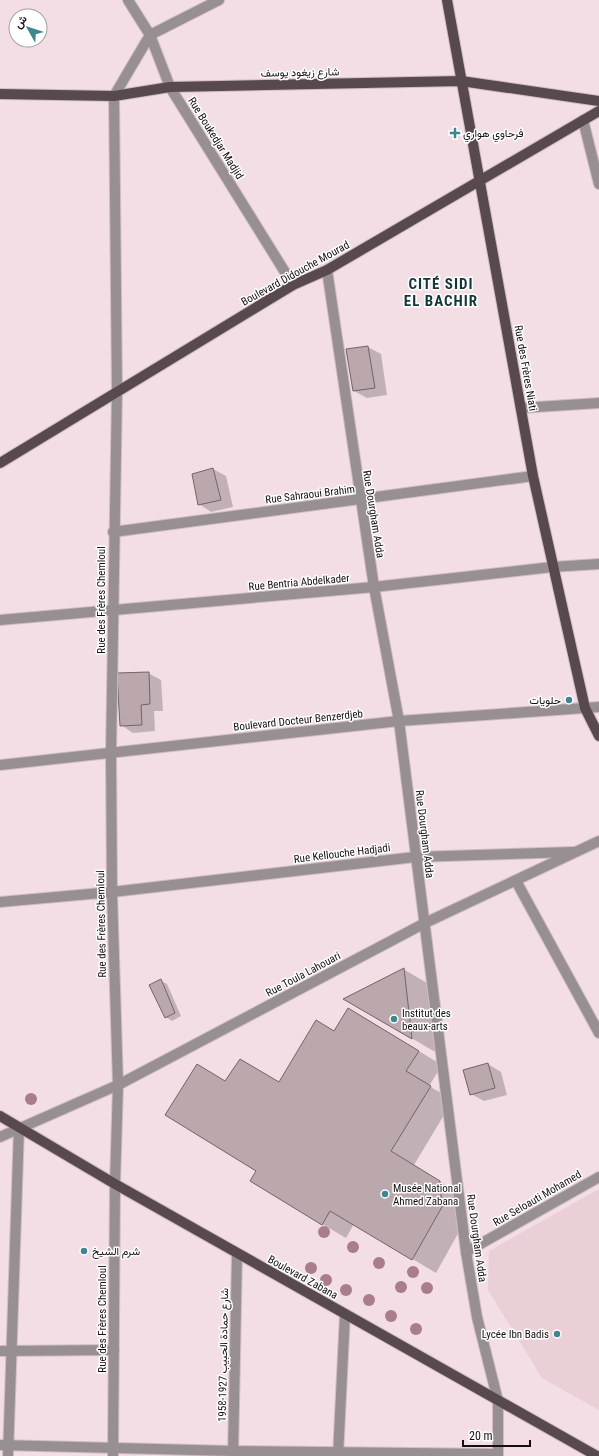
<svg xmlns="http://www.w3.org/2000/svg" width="599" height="1456" font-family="'Roboto Condensed',Vazirmatn,sans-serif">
<rect width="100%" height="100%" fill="#f2dee4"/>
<!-- built -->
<polygon fill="#ebcfd7" points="599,1189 599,1410 542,1378 488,1290 489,1251"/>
<!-- shadow -->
<g fill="#0003">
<polygon points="368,347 381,354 387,395 367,398 354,391"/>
<polygon points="213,469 226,476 233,507 211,512 199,504"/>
<polygon points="148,673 161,680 163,711 154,711 155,731 133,733 121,725"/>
<polygon points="403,969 434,987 442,1056 345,999"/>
<polygon points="161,981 167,984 181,1016 172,1021 166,1017"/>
<polygon points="372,1023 442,1065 429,1086 453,1100 414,1165 463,1196 465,1221 436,1273 354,1224 346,1238 322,1224 258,1170 226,1082 279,1083 335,1032"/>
<polygon points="488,1064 501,1072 507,1095 484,1101 471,1094"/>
</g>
<!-- building -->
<g fill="#bba8ad" stroke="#746368">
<polygon points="368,346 375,388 353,391 346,349"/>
<polygon points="213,468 221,500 198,505 192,474"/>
<polygon points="149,672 150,704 141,705 142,725 120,726 117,673"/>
<polygon points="404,968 412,1039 343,999"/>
<polygon points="161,979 175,1013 165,1018 149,985"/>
<polygon points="348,1008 419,1051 406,1071 431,1086 391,1151 440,1181 442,1207 412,1260 330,1211 322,1225 250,1181 256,1171 165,1115 197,1064 225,1081 240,1059 279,1082 316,1020 334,1031"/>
<polygon points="488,1063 495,1088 470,1095 463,1070"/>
</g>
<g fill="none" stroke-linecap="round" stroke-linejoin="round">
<defs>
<g id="minor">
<polyline points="128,0 150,35 170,87 293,285"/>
<polyline points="583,120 599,184"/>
<polyline points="327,270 374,587 399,721 466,1252 477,1317 498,1401 498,1456"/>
<polyline points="521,408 599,403"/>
<polyline points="113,532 533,476"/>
<polyline points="0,620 374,587 552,567 599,564"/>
<polyline points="0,765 399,721 599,707"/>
<polyline points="516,881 599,1033"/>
<polyline points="0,902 112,892 415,857 573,852"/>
<polyline points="0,1137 118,1085 425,923 599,841"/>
<polyline points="466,1252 599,1177"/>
<polyline points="0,1351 114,1350"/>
<polyline points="0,1445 233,1451 498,1454"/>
<polyline points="8,1456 19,1127"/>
<polyline points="113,1456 115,1184 118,1085 112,892 111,753 117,391 114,96 150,35 219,0"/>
<polyline points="233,1456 237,1254"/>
<polyline points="338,1456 345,1314"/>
</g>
<g id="major">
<polyline points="447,0 533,476 585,708 599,736"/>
<polyline points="0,94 114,96 170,87 461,81 599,101"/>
<polyline points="0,463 293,285 327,270 599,111"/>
<polyline points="0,1116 115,1184 597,1456"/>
</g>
</defs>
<!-- minor casing -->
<use href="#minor" stroke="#cfbdc2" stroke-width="12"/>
<!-- major casing -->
<use href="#major" stroke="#cfbdc2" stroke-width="12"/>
<!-- minor -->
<use href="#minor" stroke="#978f91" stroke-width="10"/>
<!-- major -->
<use href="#major" stroke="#57494d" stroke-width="10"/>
</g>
<!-- trees -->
<g fill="#a97d8d">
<circle cx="31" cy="1099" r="6"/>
<circle cx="324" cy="1232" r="6"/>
<circle cx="353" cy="1247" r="6"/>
<circle cx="379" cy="1263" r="6"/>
<circle cx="311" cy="1268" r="6"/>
<circle cx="413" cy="1272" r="6"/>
<circle cx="326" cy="1280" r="6"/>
<circle cx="401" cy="1287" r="6"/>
<circle cx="427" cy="1288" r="6"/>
<circle cx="346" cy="1290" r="6"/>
<circle cx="369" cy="1300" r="6"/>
<circle cx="391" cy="1316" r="6"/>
<circle cx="416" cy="1329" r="6"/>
</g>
<!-- markers -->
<g fill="#408691" stroke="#fff" stroke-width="1.5">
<path d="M453 127h4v4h4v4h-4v4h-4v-4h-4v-4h4z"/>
<circle cx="569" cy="700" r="4"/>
<circle cx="394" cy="1019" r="4"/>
<circle cx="385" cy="1194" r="4"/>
<circle cx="84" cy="1251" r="4"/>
<circle cx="557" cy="1334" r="4"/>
</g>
<g text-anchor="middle" stroke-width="3" stroke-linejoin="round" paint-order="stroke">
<!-- street labels -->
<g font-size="11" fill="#150f10" stroke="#fff">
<text transform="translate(300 72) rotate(-1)" y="4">شارع زيغود يوسف</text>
<text transform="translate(216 138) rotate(58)" y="4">Rue Boukedjar Madjid</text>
<text transform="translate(295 273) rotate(-29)" y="4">Boulevard Didouche Mourad</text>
<text transform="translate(526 368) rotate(80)" y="4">Rue des Frères Niati</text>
<text transform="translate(310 494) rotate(-7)" y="4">Rue Sahraoui Brahim</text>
<text transform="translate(374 514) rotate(81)" y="4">Rue Dourgham Adda</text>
<text transform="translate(299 582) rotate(-5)" y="4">Rue Bentria Abdelkader</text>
<text transform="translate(101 600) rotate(-90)" y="4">Rue des Frères Chemloul</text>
<text transform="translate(298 720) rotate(-6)" y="4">Boulevard Docteur Benzerdjeb</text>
<text transform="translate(425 834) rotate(83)" y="4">Rue Dourgham Adda</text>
<text transform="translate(342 853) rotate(-7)" y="4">Rue Kellouche Hadjadi</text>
<text transform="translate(101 924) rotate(-91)" y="4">Rue des Frères Chemloul</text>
<text transform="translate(303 974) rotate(-28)" y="4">Rue Toula Lahouari</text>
<text transform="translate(537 1198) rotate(-30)" y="4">Rue Seloauti Mohamed</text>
<text transform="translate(477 1238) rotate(82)" y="4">Rue Dourgham Adda</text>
<text transform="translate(303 1277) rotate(29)" y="4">Boulevard Zabana</text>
<text transform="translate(102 1319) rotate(-90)" y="4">Rue des Frères Chemloul</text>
<text transform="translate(223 1355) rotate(-89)" y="4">شارع حمادة الحبيب 1927-1958</text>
</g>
<!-- poi labels -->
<g font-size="11" fill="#150f10" stroke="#fff" text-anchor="start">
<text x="463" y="137">فرحاوي هواري</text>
<text x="561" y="704" text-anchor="end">حلويات</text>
<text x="402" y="1017">Institut des<tspan x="402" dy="13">beaux-arts</tspan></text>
<text x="393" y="1192">Musée National<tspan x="393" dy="13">Ahmed Zabana</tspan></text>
<text x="92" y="1255">شرم الشيخ</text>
<text x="549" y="1338" text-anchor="end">Lycée Ibn Badis</text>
</g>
<!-- district labels -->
<g font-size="15" font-weight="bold" letter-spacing="1" fill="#14363b" stroke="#fff">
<text x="441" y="289">CITÉ SIDI<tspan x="441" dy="17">EL BACHIR</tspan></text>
</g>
</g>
<!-- north arrow -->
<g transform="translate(28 28) rotate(309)"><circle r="19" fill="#ffffff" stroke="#a19f9f"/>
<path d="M0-3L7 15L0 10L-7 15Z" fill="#408691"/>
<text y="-6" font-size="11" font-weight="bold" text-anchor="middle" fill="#150f10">ش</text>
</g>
<!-- scale -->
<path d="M463 1440v6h67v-6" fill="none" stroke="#150f10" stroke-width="2"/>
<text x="469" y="1440" font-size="12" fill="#150f10" stroke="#ffffff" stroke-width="3" paint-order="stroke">20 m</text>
</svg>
